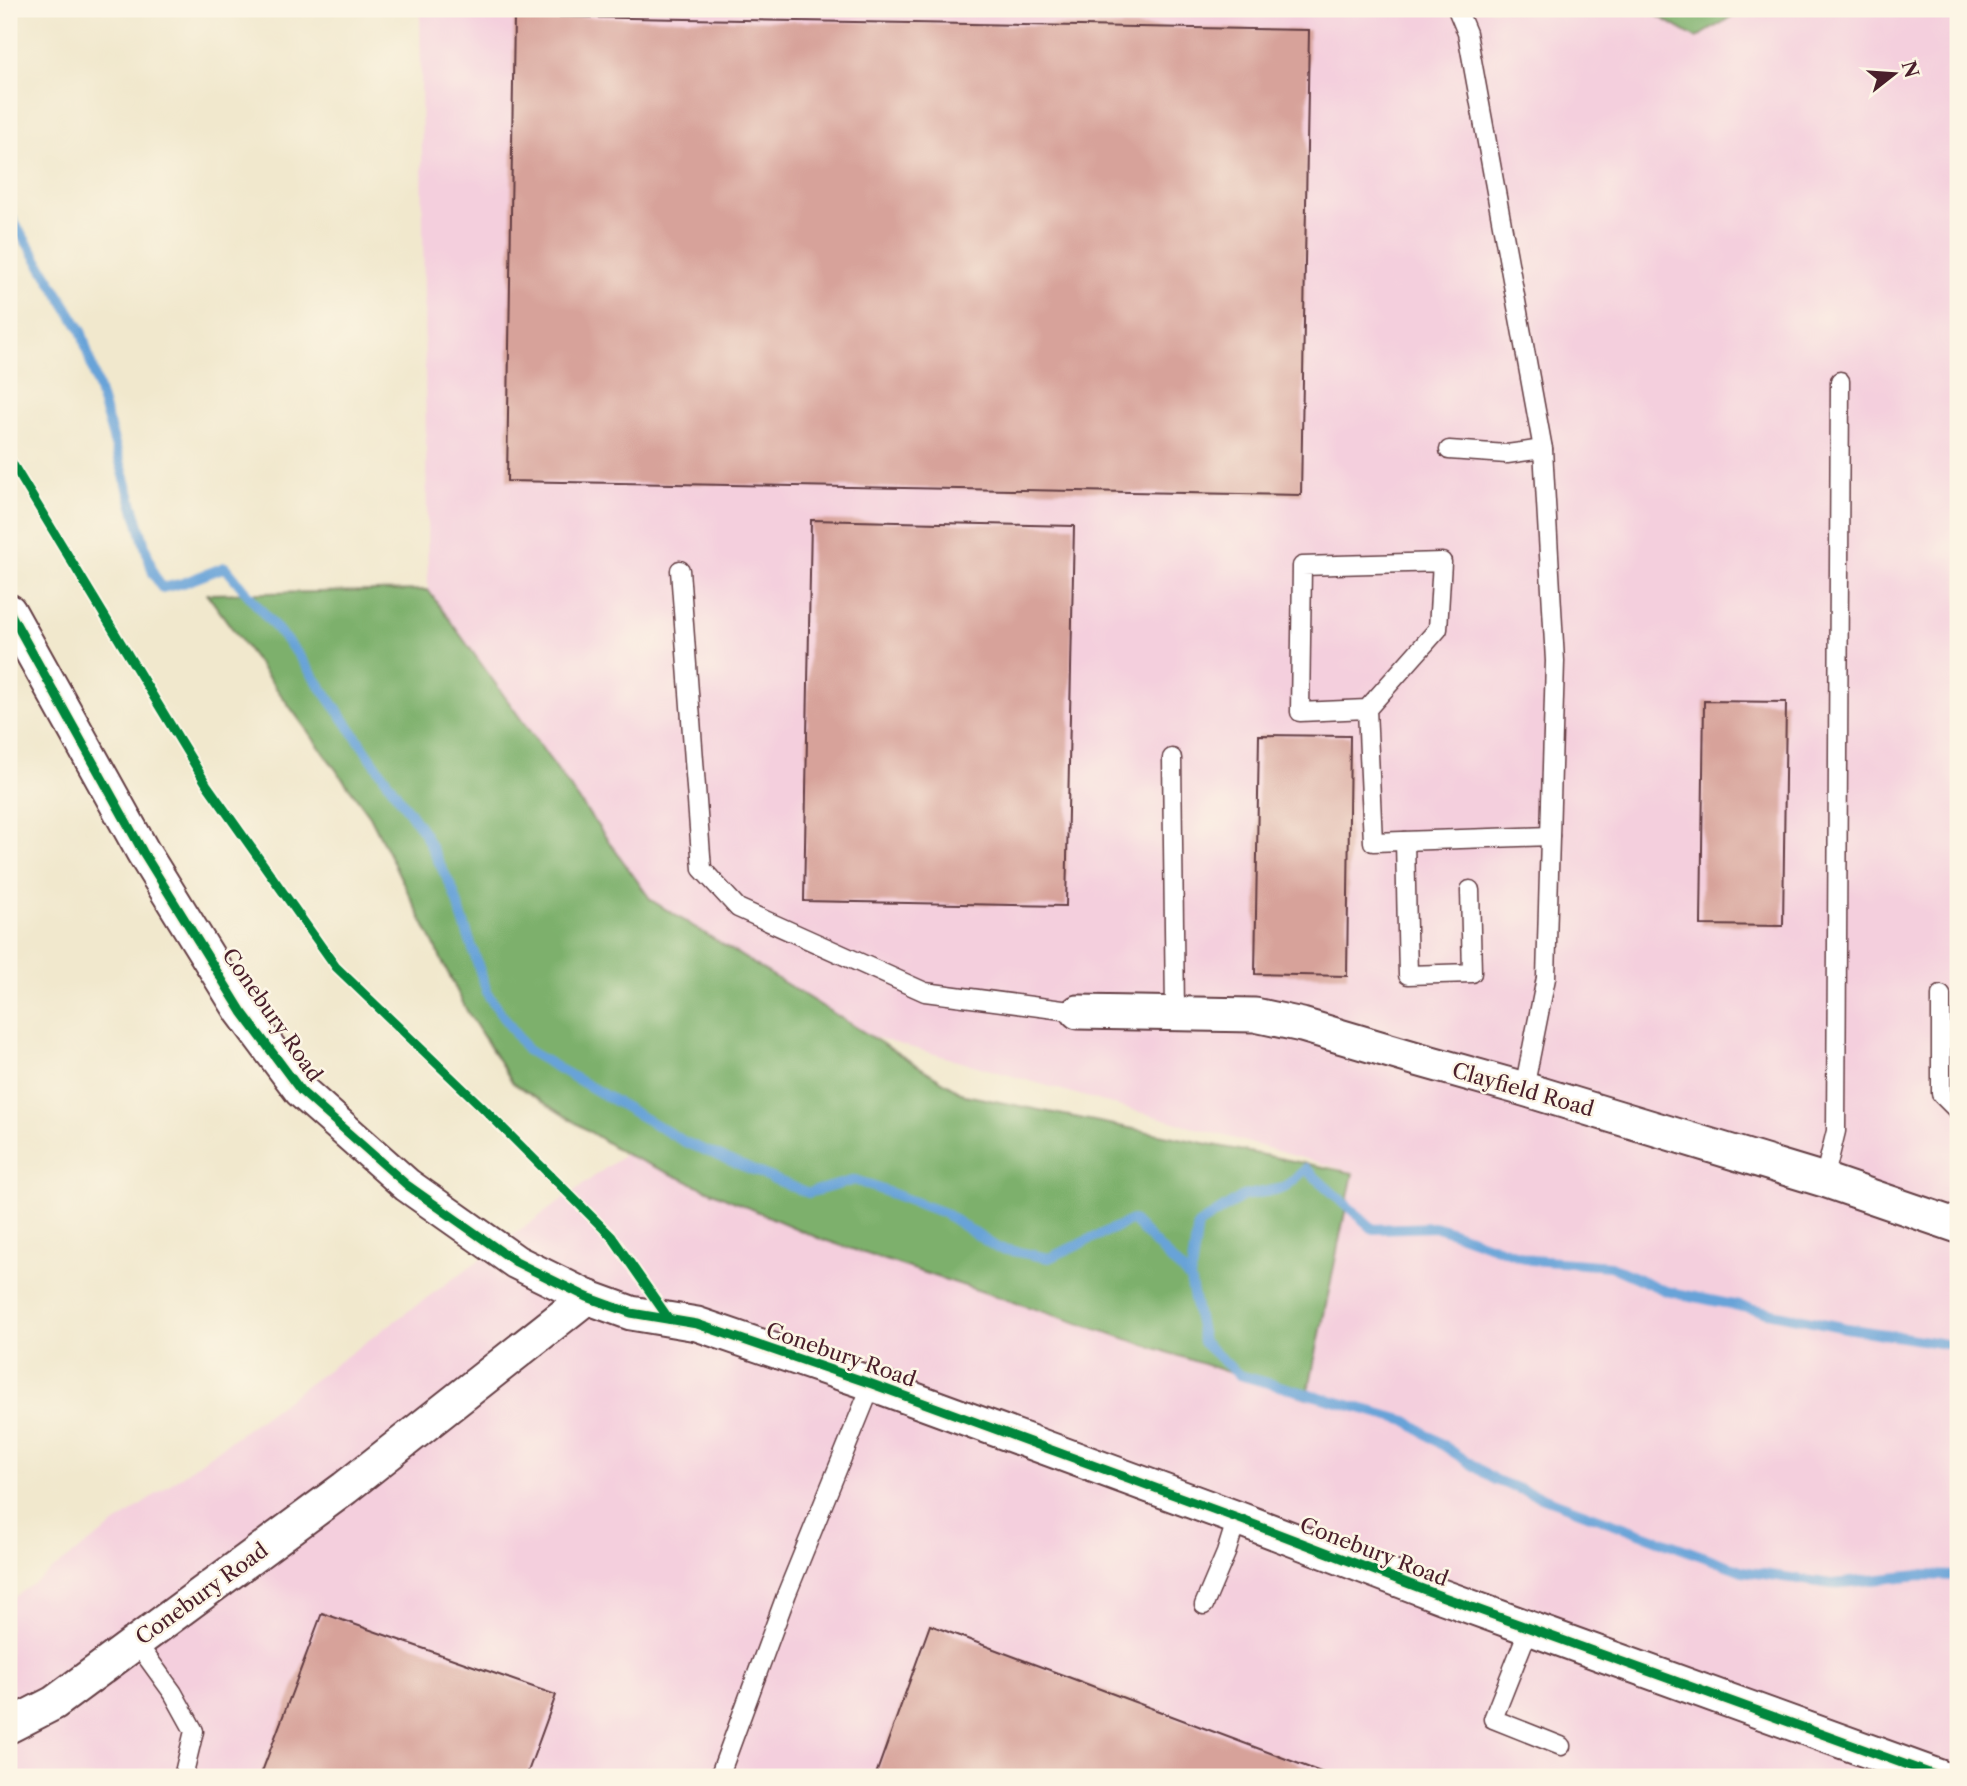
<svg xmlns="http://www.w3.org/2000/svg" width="1967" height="1786" font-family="'Libre Caslon Text',serif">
<rect width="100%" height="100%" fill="#fcf5e5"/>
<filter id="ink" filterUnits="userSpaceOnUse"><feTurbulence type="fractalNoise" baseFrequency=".0143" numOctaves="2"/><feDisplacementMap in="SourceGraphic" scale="14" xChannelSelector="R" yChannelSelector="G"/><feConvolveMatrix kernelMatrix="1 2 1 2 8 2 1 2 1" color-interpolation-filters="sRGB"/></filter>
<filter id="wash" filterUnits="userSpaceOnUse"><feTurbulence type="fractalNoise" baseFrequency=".00686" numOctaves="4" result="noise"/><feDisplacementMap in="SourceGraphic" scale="28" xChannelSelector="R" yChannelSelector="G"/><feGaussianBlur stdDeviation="1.57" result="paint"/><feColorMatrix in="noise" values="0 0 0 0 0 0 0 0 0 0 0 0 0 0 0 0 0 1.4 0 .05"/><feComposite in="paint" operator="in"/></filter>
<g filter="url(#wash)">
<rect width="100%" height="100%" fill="#f1e8cd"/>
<!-- built -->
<polygon fill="#f4cfdd" points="420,9 1958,9 1958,1777 9,1777 9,1601 625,1154 818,1238 1308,1397 1352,1172 672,980 428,590"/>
<!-- forest -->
<g fill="#7db06c" stroke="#64684c" stroke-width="2">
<polygon points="1646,9 1745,9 1696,38"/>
<polygon points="428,590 651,900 965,1095 1353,1173 1307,1398 818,1238 625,1154 513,1083 467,1011 370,816 207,594"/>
</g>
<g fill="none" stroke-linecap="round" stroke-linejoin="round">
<!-- stream -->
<g stroke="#68a3d8" stroke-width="10">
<polyline points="9,214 81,330 153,573 162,588 183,583 225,567 297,653 424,833 453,890 488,995 527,1050 685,1142 808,1193 855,1180 944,1213 997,1248 1049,1258 1132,1220 1190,1279 1198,1225 1243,1196 1284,1188 1306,1169 1373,1229 1438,1227 1531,1260 1610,1266 1666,1291 1846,1328 1958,1346"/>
<polyline points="1190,1279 1203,1342 1239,1375 1407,1421 1495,1480 1743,1571 1832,1584 1920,1575 1958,1576"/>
</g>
</g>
<g id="blocks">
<!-- building -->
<g fill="#d7a29a">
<polygon points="514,16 1309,30 1301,495 507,481"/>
<polygon points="811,520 1074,526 1066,906 804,901"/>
<polygon points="1704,701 1786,702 1783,926 1701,925"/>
<polygon points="1259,735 1350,736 1347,976 1255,974"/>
<polygon points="322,1613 556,1695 526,1777 260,1777"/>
<polygon points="930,1625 1334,1777 875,1777"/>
</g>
</g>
</g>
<g filter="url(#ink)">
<use href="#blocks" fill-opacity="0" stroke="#633d43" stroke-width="2"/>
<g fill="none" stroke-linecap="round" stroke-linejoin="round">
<defs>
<g id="service">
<polyline points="1457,9 1467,33 1543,449 1555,661 1546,978 1524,1089"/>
<polyline points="1449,450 1507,454 1543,449"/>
<polyline points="680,570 702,869 738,908 925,992 1078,1012"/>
<polyline points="1367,709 1300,712 1302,566 1442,562 1438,629 1367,709 1373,842 1550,836"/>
<polyline points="1172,758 1175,1013"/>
<polyline points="1405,841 1408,975 1472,973 1470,890"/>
<polyline points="1941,995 1941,1094 1958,1111"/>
<polyline points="1824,1180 1836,1131 1840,381"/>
<polyline points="1204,1605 1226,1553 1237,1518"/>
<polyline points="1529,1628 1493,1719 1561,1746"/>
<polyline points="136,1642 173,1693 194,1731 183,1777"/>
<polyline points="719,1777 787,1593 872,1384"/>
</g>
<g id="minor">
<polyline points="9,611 143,852 242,1012 301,1091 407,1185 516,1262 587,1297 631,1313 697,1324 872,1384 1237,1518 1441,1596 1940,1777"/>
<polyline points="1078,1012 1255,1015 1302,1025 1417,1059 1524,1089 1824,1180 1958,1226"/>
<polyline points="9,1726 54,1703 345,1488 587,1297"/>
</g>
</defs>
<!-- service casing -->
<use href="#service" stroke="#633d43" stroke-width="21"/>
<!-- minor casing -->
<use href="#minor" stroke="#633d43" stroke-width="37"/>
<!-- service -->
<use href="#service" stroke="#fff" stroke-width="18"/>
<!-- minor -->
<use href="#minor" stroke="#fff" stroke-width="33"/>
<defs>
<g id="cycleway">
<polyline points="9,458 207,785 336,967 482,1107 612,1237 669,1319"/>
<polyline points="9,611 143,852 242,1012 301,1091 407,1185 516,1262 587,1297 631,1313 697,1324 872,1384 1237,1518 1441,1596 1940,1777"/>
</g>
</defs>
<!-- cycleway casing -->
<use href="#cycleway" stroke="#fcf5e5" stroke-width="13"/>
<!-- cycleway -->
<use href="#cycleway" stroke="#00873e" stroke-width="9"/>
</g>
</g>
<g text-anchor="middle" stroke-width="5" stroke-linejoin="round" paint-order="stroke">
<!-- street labels -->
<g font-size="21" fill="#4a1f2b" stroke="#fcf5e5">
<text transform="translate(272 1015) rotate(55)" y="7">Conebury Road</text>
<text transform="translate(1523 1090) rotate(16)" y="7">Clayfield Road</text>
<text transform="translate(841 1355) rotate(19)" y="7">Conebury Road</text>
<text transform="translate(1374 1552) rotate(21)" y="7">Conebury Road</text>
<text transform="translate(202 1594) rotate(-36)" y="7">Conebury Road</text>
</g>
</g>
<!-- margin -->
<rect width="1967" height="1786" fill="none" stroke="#fcf5e5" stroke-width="35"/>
<!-- north arrow -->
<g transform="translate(1894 74) rotate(73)" stroke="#fcf5e5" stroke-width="5" paint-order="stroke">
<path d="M0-5L12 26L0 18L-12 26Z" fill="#4a1f2b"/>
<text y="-10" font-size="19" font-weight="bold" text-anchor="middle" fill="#4a1f2b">N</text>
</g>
</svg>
